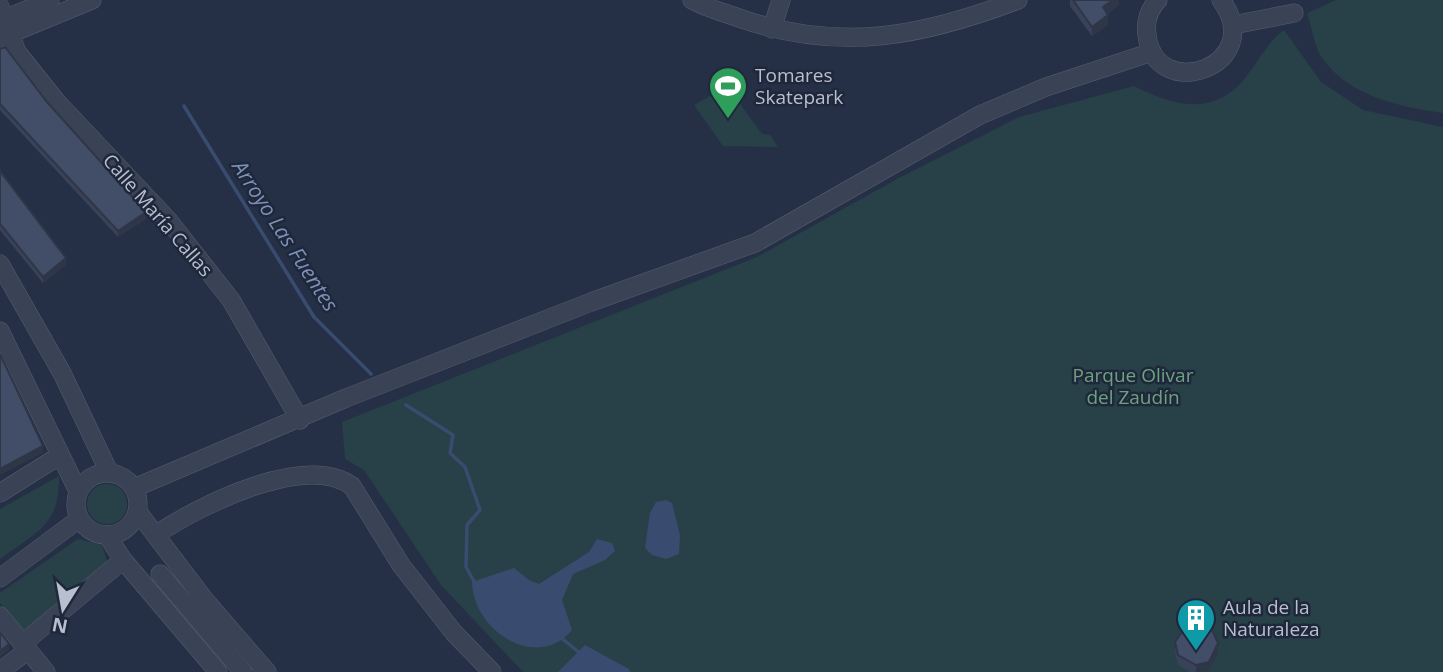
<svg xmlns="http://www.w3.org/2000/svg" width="1443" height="672" font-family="'Open Sans',sans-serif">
<rect width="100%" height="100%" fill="#253047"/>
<!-- green -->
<g fill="#284047">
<path d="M1336,0H1443V113C1401,107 1350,97 1323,59C1314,48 1312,27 1307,13Z"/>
<path d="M1284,30L1321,82L1363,110L1443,127V672H523L441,585L364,470L345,459L342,422L757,257L897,179L1019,117L1134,86C1163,101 1201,115 1231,92C1252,77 1262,46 1284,30Z"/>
<polygon points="727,86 762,134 770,135 778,147 723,146 694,105"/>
<path d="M59,476C60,526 36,532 0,559V509Z"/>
<circle cx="107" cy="504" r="20"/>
<polygon points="78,539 102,545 108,565 25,634 0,603 0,593"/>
</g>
<!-- water -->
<g fill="#3a4b70">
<polygon points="666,500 672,503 680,535 679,554 666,559 652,555 645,548 650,513 656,502"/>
<path d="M597,539L612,543L615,551L605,560L573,574L562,600L572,630C537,672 473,631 472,582L514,568L529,580L539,584L589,552Z"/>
<polygon points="585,645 629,669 630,672 558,672"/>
</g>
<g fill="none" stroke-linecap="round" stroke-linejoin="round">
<!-- stream -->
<g stroke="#3a4b70" stroke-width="3.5">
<polyline points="184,106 314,317 371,374"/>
<polyline points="406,405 453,435 450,453 465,467 480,510 467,525 466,567 476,585"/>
<polyline points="560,637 581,654"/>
</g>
<defs>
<g id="minor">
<path d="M692,0C708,9 726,13 742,19C841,53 923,36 1018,0"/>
<path d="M1158,0C1149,9 1145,22 1147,35C1155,105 1269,66 1221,0"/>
<polyline points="0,7 17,52 56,101 169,221 231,300 300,420"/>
<polyline points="0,21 50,0"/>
<polyline points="1233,25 1294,13"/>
<polyline points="772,29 781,0"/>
<polyline points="0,38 92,0"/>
<polyline points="0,264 62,373 109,472"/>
<polyline points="0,331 78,491"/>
<circle cx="107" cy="504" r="31"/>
<polyline points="134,488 346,398 591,302 755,243 980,115 1046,87 1152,52"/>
<polyline points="0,493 59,456"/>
<polyline points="138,512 204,599 267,672"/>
<path d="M157,534C199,506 305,452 352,486L401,565L454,633L492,672"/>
<polyline points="107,535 123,560 218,672"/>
<polyline points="160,574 243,672"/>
<polyline points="0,578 79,519"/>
<polyline points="0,616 46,672"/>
<polyline points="22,644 123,560"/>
<polyline points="0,671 27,651"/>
</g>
</defs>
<!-- minor casing -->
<use href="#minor" stroke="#565e70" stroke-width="19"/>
<!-- minor -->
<use href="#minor" stroke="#3a4356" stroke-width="18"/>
</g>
<!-- wall -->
<g fill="#394259">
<polygon points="1070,0 1119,0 1119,5 1107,14 1108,25 1092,36 1070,6"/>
<polygon points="0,49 146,219 118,237 0,110"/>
<polygon points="0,171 66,265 43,283 0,230"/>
<polygon points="1175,642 1218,653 1209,671 1190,672 1178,665 1175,652"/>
</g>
<!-- shaded-wall -->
<g fill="#2e3648">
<polygon points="1113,0 1119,0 1119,5 1103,17 1103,7"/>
<polygon points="1108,15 1108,25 1092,36 1092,27"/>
<polygon points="146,212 146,219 118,237 118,231"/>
<polygon points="66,258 66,265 43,283 43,277"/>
<polygon points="43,446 43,453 0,475 0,469"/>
<polygon points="1218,643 1218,653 1209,671 1196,672 1196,665"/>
<polygon points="9,644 9,650 0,657 0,651"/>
</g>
<!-- building -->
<g fill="#424d67" stroke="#2e3648" stroke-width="2">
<polygon points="1073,0 1113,0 1103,7 1108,15 1092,27"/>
<polygon points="5,47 47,102 146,212 118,231 0,104 0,49"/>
<polygon points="0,171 66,258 43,277 0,224"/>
<polygon points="0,354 43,446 0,469"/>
<polygon points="1200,623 1212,630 1218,643 1209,662 1196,665 1178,655 1175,642 1186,626"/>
<polygon points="0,632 9,644 0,651"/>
</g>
<!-- icons -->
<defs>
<symbol id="stadium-pin" viewBox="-11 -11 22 30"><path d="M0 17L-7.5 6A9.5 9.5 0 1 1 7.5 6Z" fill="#2e9e5b" stroke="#1f283b"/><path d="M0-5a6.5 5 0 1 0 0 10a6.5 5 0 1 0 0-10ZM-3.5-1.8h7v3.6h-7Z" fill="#fff"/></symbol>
<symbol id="building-pin" viewBox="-11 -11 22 30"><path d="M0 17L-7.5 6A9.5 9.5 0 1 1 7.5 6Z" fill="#0f9aa8" stroke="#1f283b"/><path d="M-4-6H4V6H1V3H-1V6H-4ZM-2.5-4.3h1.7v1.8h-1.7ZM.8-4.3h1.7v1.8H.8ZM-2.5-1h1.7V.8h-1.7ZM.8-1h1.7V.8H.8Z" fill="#fff"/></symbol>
</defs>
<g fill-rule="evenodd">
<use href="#stadium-pin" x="706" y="64" width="44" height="60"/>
<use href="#building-pin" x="1174" y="596" width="44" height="60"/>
</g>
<g text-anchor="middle" stroke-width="5" stroke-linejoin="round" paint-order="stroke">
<!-- poi labels -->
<g font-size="19" fill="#b8bfcf" stroke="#1f283b" text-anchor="start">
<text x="755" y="82">Tomares<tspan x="755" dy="22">Skatepark</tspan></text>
<text x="1223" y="614">Aula de la<tspan x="1223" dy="22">Naturaleza</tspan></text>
</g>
<!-- street labels -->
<g font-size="19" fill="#b8bfcf" stroke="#1f283b">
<text transform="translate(158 215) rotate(49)" y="7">Calle María Callas</text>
</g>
<!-- park labels -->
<g font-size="19" fill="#6da27f" stroke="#1f283b">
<text x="1133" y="382">Parque Olivar<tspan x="1133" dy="22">del Zaudín</tspan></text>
</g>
<!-- water labels -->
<g font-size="21" font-style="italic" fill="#7d90b8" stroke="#1f283b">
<text transform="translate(285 236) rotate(57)" y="7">Arroyo Las Fuentes</text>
</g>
</g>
<!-- north arrow -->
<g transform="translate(63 609) rotate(191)" stroke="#1f283b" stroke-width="5" paint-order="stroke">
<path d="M0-5L12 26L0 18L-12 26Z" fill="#b8bfcf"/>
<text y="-10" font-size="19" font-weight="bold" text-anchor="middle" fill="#b8bfcf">N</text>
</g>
</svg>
